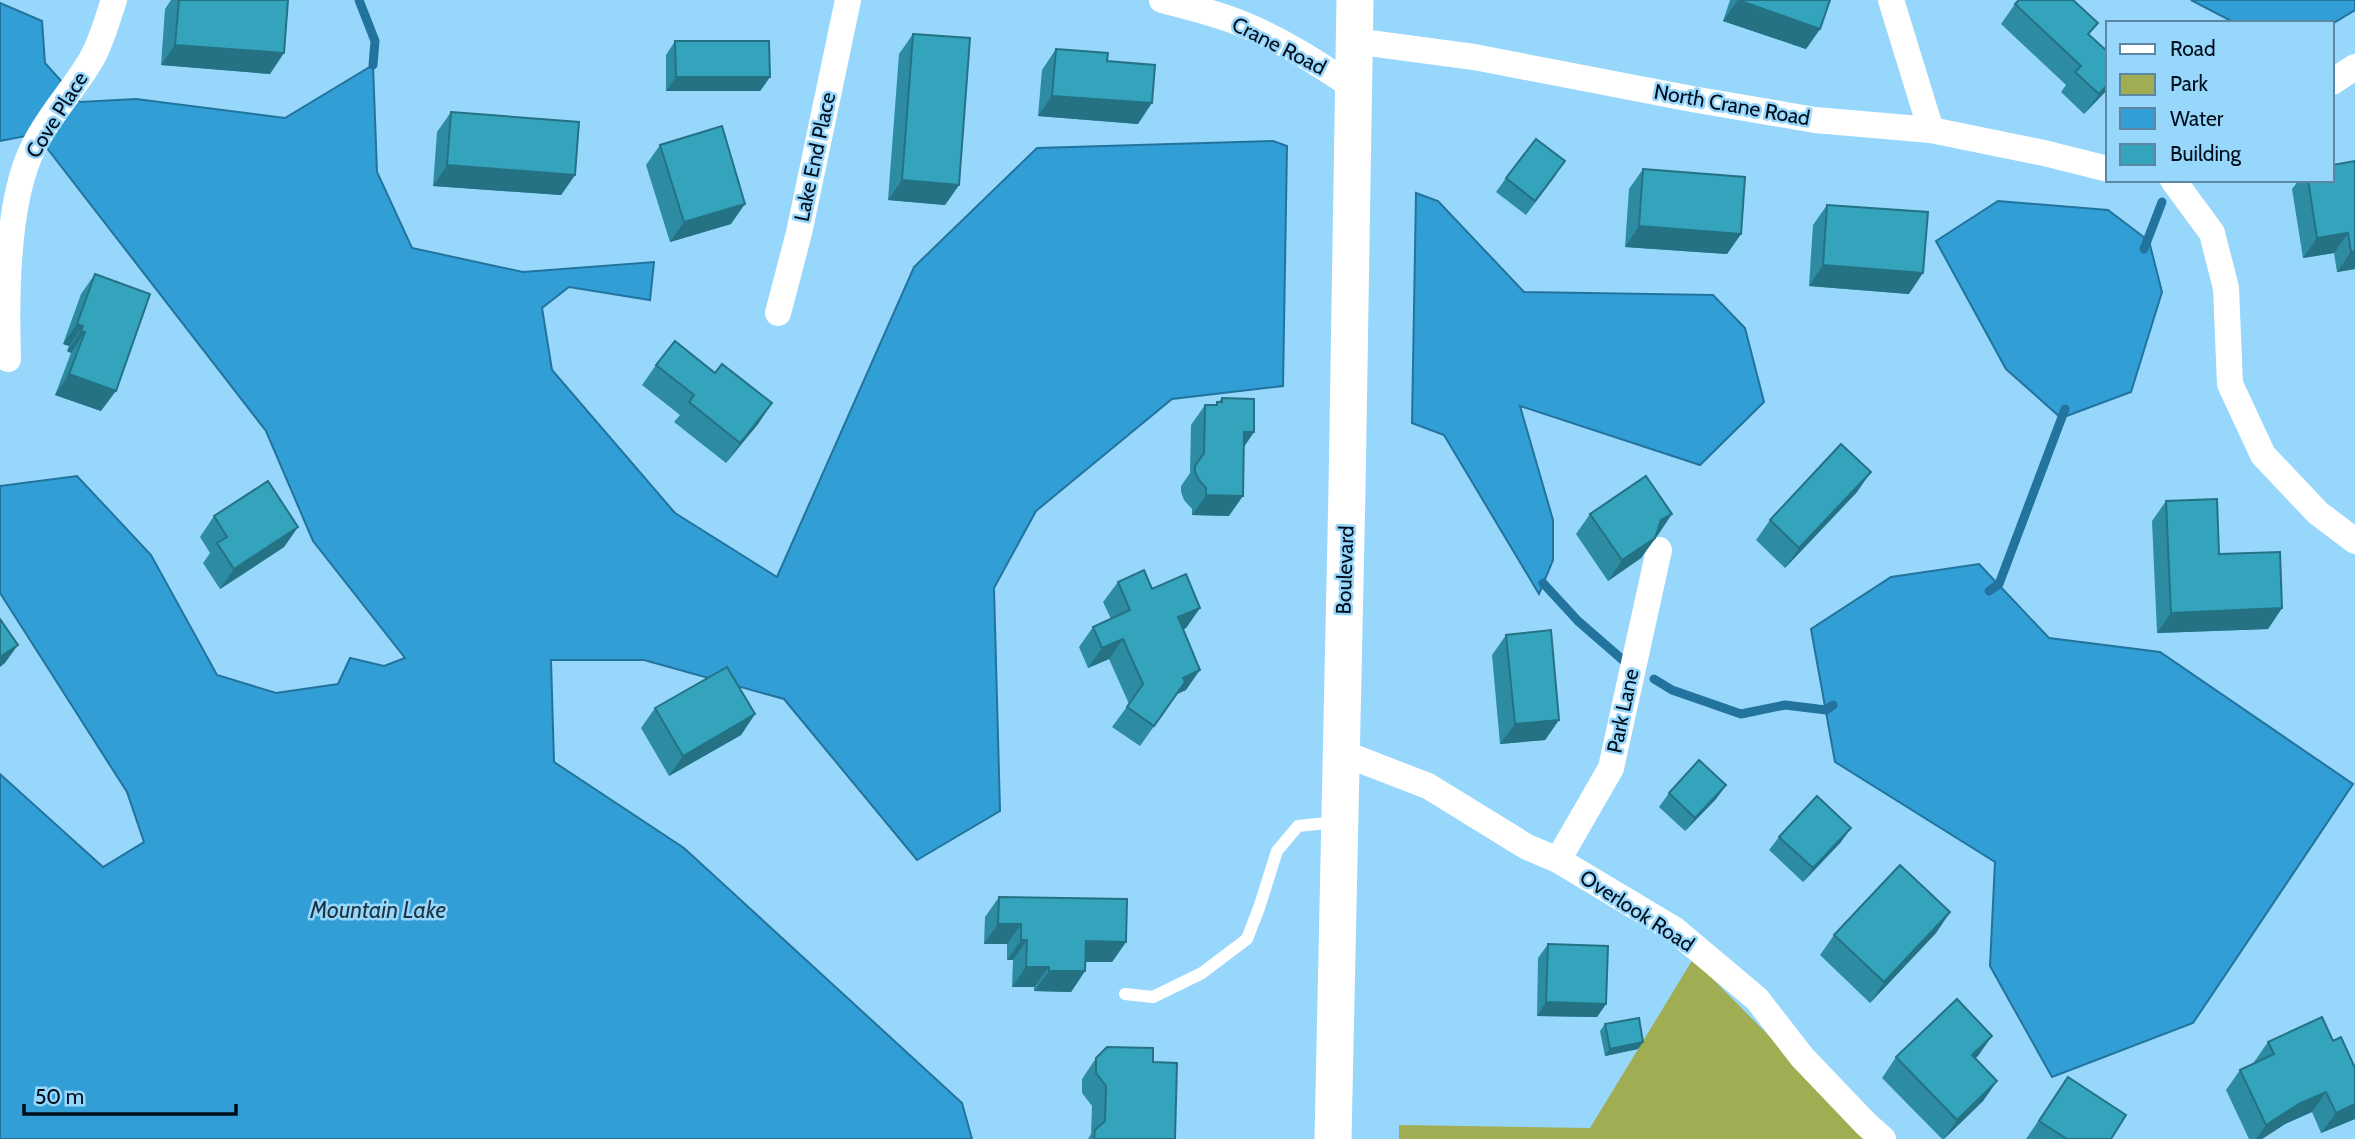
<svg xmlns="http://www.w3.org/2000/svg" width="2355" height="1139" font-family="Cabin,sans-serif">
<rect width="100%" height="100%" fill="#98d7fc"/>
<!-- green -->
<polygon fill="#a1ad52" points="1693,959 1871,1139 1399,1139 1399,1125 1590,1128"/>
<!-- water -->
<g fill="#319ed5" stroke="#22739d" stroke-width="2">
<polygon points="2191,0 2355,0 2355,10 2332,24 2235,23"/>
<polygon points="0,3 42,21 45,63 80,102 136,99 285,118 373,65 377,172 412,248 523,272 654,262 650,300 569,287 542,308 552,370 675,513 777,577 914,267 1037,148 1273,141 1287,146 1283,386 1172,399 1036,511 994,588 1000,811 917,860 784,699 644,660 551,660 554,762 684,848 962,1103 972,1139 0,1139 0,774 103,867 144,842 127,792 0,593 0,486 77,476 151,555 217,675 276,693 338,684 350,658 384,666 405,658 313,541 266,431 36,134 0,141"/>
<polygon points="1416,193 1438,201 1524,292 1713,295 1745,328 1764,402 1700,465 1520,406 1553,520 1553,560 1539,594 1444,435 1412,423"/>
<polygon points="1998,201 2108,210 2149,241 2162,292 2131,392 2061,418 2006,369 1936,241"/>
<polygon points="1979,564 2049,638 2160,652 2353,784 2193,1023 2052,1077 1990,966 1995,862 1835,762 1811,629 1891,577"/>
</g>
<g fill="none" stroke-linecap="round" stroke-linejoin="round">
<!-- stream -->
<g stroke="#22739d" stroke-width="9">
<polyline points="359,0 375,41 373,65"/>
<polyline points="2144,249 2162,202"/>
<polyline points="1543,583 1578,621 1624,661"/>
<polyline points="1989,591 1999,584 2065,409"/>
<polyline points="1654,679 1672,690 1741,714 1785,705 1826,710 1833,705"/>
</g>
<!-- service -->
<polyline stroke="#fff" stroke-width="12" points="1125,994 1153,997 1202,973 1247,939 1259,908 1277,851 1298,826 1336,822"/>
<!-- minor -->
<g stroke="#fff" stroke-width="26">
<path d="M1162,0C1190,7 1219,14 1245,25C1284,41 1319,64 1353,87"/>
<polyline points="1891,0 1931,130"/>
<polyline points="1354,41 1474,57 1692,99 1815,120 1931,130 2044,153 2108,169"/>
<polyline points="2332,82 2355,67"/>
<polyline points="2173,180 2212,233 2226,288 2230,384 2263,455 2318,513 2355,541"/>
<polyline points="778,313 799,233 848,0"/>
<path d="M8,359C6,298 6,198 35,144C50,114 74,89 91,60C102,41 107,20 114,0"/>
<polyline points="1340,752 1428,786 1527,847 1558,860 1675,930 1757,999 1802,1057 1866,1124 1883,1139"/>
<polyline points="1558,860 1611,768 1659,550"/>
</g>
<!-- secondary -->
<polyline stroke="#fff" stroke-width="37" points="1333,1139 1347,489 1355,0"/>
</g>
<!-- wall -->
<g fill="#2d8ca2">
<polygon points="171,0 288,0 270,74 161,65 165,9"/>
<polygon points="1730,0 1830,0 1820,29 1806,49 1723,21"/>
<polygon points="2015,4 2090,35 2108,89 2084,114 2061,92 2066,85 2001,24"/>
<polygon points="913,34 959,185 945,205 888,200 899,54"/>
<polygon points="675,41 770,77 760,91 666,91 666,55"/>
<polygon points="1056,49 1107,61 1138,124 1038,116 1042,70"/>
<polygon points="451,112 575,175 561,195 433,186 437,132"/>
<polygon points="660,145 731,224 670,242 646,165"/>
<polygon points="2355,161 2355,269 2337,272 2334,253 2303,258 2292,189 2299,180 2332,180"/>
<polygon points="1643,169 1741,234 1727,254 1625,247 1629,189"/>
<polygon points="1556,175 1526,215 1496,192 1506,178"/>
<polygon points="1827,205 1909,294 1809,286 1813,225"/>
<polygon points="95,274 101,411 55,395 71,353 67,351 69,346 63,344 81,294"/>
<polygon points="656,365 715,373 772,403 758,424 726,463 674,422 680,415 642,385"/>
<polygon points="1222,398 1254,432 1244,446 1229,516 1192,515 1192,509 1184,500 1181,492 1181,486 1190,473 1191,425 1205,405 1215,405"/>
<polygon points="1857,492 1785,568 1756,540 1770,520"/>
<polygon points="2166,501 2219,554 2282,608 2268,629 2157,633 2152,521"/>
<polygon points="1590,514 1658,535 1641,558 1608,581 1576,534"/>
<polygon points="214,516 298,527 284,547 220,589 203,563 210,553 200,537"/>
<polygon points="1118,582 1152,589 1200,608 1186,628 1183,629 1186,690 1177,694 1140,746 1112,727 1129,704 1109,659 1088,668 1079,647 1093,627 1111,619 1103,602"/>
<polygon points="1506,635 1559,720 1545,740 1500,744 1492,655"/>
<polygon points="655,708 755,714 741,735 669,776 641,728"/>
<polygon points="1726,785 1716,799 1685,831 1659,807 1669,793"/>
<polygon points="1779,837 1841,842 1803,882 1769,850"/>
<polygon points="999,897 1126,942 1112,962 1086,962 1085,971 1071,992 1034,991 1034,987 1012,987 1013,960 1007,960 1007,944 984,944 985,917"/>
<polygon points="1950,912 1936,933 1870,1003 1820,955 1834,935"/>
<polygon points="1548,944 1606,1004 1597,1017 1537,1016 1538,958"/>
<polygon points="2322,1017 2355,1119 2321,1133 2312,1112 2285,1124 2262,1139 2249,1139 2226,1090 2240,1070 2255,1064 2254,1062 2268,1042"/>
<polygon points="1605,1024 1643,1042 1638,1049 1605,1056 1600,1031"/>
<polygon points="1992,1036 1975,1059 1997,1081 1983,1101 1944,1139 1942,1139 1882,1078 1896,1057"/>
<polygon points="1096,1058 1153,1062 1175,1139 1088,1139 1091,1134 1092,1106 1082,1093 1082,1079"/>
<polygon points="2068,1077 2111,1139 2026,1139"/>
</g>
<!-- shaded-wall -->
<g fill="#247284">
<polygon points="1737,1 1820,29 1806,49 1723,21"/>
<polygon points="175,45 284,53 270,74 161,65"/>
<polygon points="676,77 770,77 760,91 666,91"/>
<polygon points="2108,84 2108,89 2084,114 2099,94"/>
<polygon points="1052,96 1152,103 1138,124 1038,116"/>
<polygon points="447,165 575,175 561,195 433,186"/>
<polygon points="902,180 959,185 945,205 888,200"/>
<polygon points="745,204 731,224 670,242 684,222"/>
<polygon points="1639,226 1741,234 1727,254 1625,247"/>
<polygon points="2348,233 2334,253 2303,258 2317,238"/>
<polygon points="2355,251 2355,269 2337,272 2351,252"/>
<polygon points="1823,265 1923,273 1909,294 1809,286"/>
<polygon points="77,324 83,326 69,346 63,344"/>
<polygon points="81,331 85,332 71,353 67,351"/>
<polygon points="69,374 116,391 101,411 55,395"/>
<polygon points="772,403 758,424 726,463 740,443"/>
<polygon points="1244,432 1254,432 1240,453"/>
<polygon points="1871,472 1857,492 1785,568 1799,548"/>
<polygon points="1206,495 1243,496 1229,516 1192,515"/>
<polygon points="1672,514 1658,535 1647,540 1661,520"/>
<polygon points="298,527 284,547 220,589 234,569"/>
<polygon points="1655,538 1641,558 1608,581 1622,560"/>
<polygon points="1200,608 1186,628 1164,638 1178,617"/>
<polygon points="2282,608 2268,629 2157,633 2171,613"/>
<polygon points="1123,639 1109,659 1088,668 1102,648"/>
<polygon points="18,645 5,663 0,667 0,657"/>
<polygon points="1200,670 1186,690 1177,694 1140,746 1177,694 1183,678"/>
<polygon points="755,714 741,735 669,776 683,756"/>
<polygon points="1559,720 1545,740 1500,744 1515,724"/>
<polygon points="1726,785 1716,799 1685,831 1695,818"/>
<polygon points="1851,828 1841,842 1803,882 1813,868"/>
<polygon points="1950,912 1936,933 1870,1003 1884,982"/>
<polygon points="998,924 1021,924 1007,944 984,944"/>
<polygon points="1021,940 1027,940 1013,960 1007,960"/>
<polygon points="1086,941 1126,942 1112,962 1072,962"/>
<polygon points="1026,967 1049,967 1034,987 1012,987"/>
<polygon points="1049,971 1085,971 1071,992 1034,991"/>
<polygon points="1546,1002 1606,1004 1597,1017 1537,1016"/>
<polygon points="1992,1036 1978,1056 1957,1075 1972,1055"/>
<polygon points="1643,1042 1638,1049 1605,1056 1610,1049"/>
<polygon points="1997,1081 1983,1101 1944,1139 1957,1120"/>
<polygon points="2326,1092 2312,1112 2285,1124 2262,1139 2256,1139 2266,1125 2299,1104"/>
<polygon points="2355,1104 2355,1119 2321,1133 2336,1113"/>
</g>
<!-- building -->
<g fill="#34a3bc" stroke="#247284" stroke-width="2">
<polygon points="179,0 288,0 284,53 175,45"/>
<polygon points="1738,0 1830,0 1820,29"/>
<polygon points="2019,0 2073,0 2098,23 2088,34 2108,52 2108,84 2099,94 2075,72 2081,66 2015,4"/>
<polygon points="913,34 970,38 959,185 902,180"/>
<polygon points="675,41 769,41 770,77 676,77"/>
<polygon points="1056,49 1108,53 1107,61 1155,65 1152,103 1052,96"/>
<polygon points="451,112 579,122 575,175 447,165"/>
<polygon points="722,126 745,204 684,222 660,145"/>
<polygon points="1536,139 1565,161 1535,201 1506,178"/>
<polygon points="2355,161 2355,251 2351,252 2348,233 2317,238 2308,180 2332,180 2332,165"/>
<polygon points="1643,169 1745,177 1741,234 1639,226"/>
<polygon points="1827,205 1928,212 1923,273 1823,265"/>
<polygon points="95,274 150,294 116,391 69,374 85,332 81,331 83,326 77,324"/>
<polygon points="675,341 715,373 722,364 772,403 740,443 689,402 694,395 656,365"/>
<polygon points="1222,398 1254,399 1254,432 1244,432 1243,496 1206,495 1206,488 1199,480 1195,472 1195,466 1204,453 1205,405 1217,405 1217,402 1222,402"/>
<polygon points="1841,444 1871,472 1799,548 1770,520"/>
<polygon points="1646,476 1672,514 1661,520 1655,538 1622,560 1590,514"/>
<polygon points="268,481 298,527 234,569 217,543 227,537 214,516"/>
<polygon points="2217,499 2219,554 2280,552 2282,608 2171,613 2166,501"/>
<polygon points="1144,570 1152,589 1186,574 1200,608 1178,617 1200,670 1183,678 1185,682 1154,726 1127,707 1143,684 1123,639 1102,648 1093,627 1130,610 1118,582"/>
<polygon points="0,619 18,645 0,657"/>
<polygon points="1551,630 1559,720 1515,724 1506,635"/>
<polygon points="727,667 755,714 683,756 655,708"/>
<polygon points="1699,760 1726,785 1695,818 1669,793"/>
<polygon points="1817,796 1851,828 1813,868 1779,837"/>
<polygon points="1900,865 1950,912 1884,982 1834,935"/>
<polygon points="999,897 1127,899 1126,942 1086,941 1085,971 1049,971 1049,967 1026,967 1027,940 1021,940 1021,924 998,924"/>
<polygon points="1548,944 1608,946 1606,1004 1546,1002"/>
<polygon points="1957,999 1992,1036 1972,1055 1997,1081 1957,1120 1896,1057"/>
<polygon points="2322,1017 2333,1041 2341,1037 2355,1068 2355,1104 2336,1113 2326,1092 2299,1104 2266,1125 2240,1070 2274,1054 2268,1042"/>
<polygon points="1639,1018 1643,1042 1610,1049 1605,1024"/>
<polygon points="1107,1047 1153,1048 1153,1062 1177,1063 1175,1139 1094,1139 1095,1130 1105,1121 1106,1086 1096,1073 1096,1058"/>
<polygon points="2068,1077 2126,1115 2111,1139 2067,1139 2039,1121"/>
</g>
<g text-anchor="middle" stroke-width="5" stroke-linejoin="round" paint-order="stroke">
<!-- street labels -->
<g font-size="21" fill="#000e1b" stroke="#98d7fc">
<text transform="translate(1279 46) rotate(27)" y="7">Crane Road</text>
<text transform="translate(1732 105) rotate(10)" y="7">North Crane Road</text>
<text transform="translate(57 115) rotate(-58)" y="7">Cove Place</text>
<text transform="translate(815 157) rotate(-78)" y="7">Lake End Place</text>
<text transform="translate(1345 570) rotate(-88)" y="7">Boulevard</text>
<text transform="translate(1623 711) rotate(-78)" y="7">Park Lane</text>
<text transform="translate(1637 911) rotate(33)" y="7">Overlook Road</text>
</g>
<!-- water labels -->
<g font-size="23" font-style="italic" fill="#1e3441" stroke="#98d7fc">
<text x="378" y="918">Mountain Lake</text>
</g>
</g>
<!-- legend -->
<rect x="2106" y="21" width="228" height="161" fill="#98d7fc" stroke="#5b87a2" stroke-width="2"/>
<rect x="2120" y="44" width="35" height="10" fill="#ffffff" stroke="#5b87a2" stroke-width="2"/>
<text x="2170" y="56" font-size="21" fill="#000e1b">Road</text>
<rect x="2120" y="74" width="35" height="21" fill="#a1ad52" stroke="#5b87a2" stroke-width="2"/>
<text x="2170" y="91" font-size="21" fill="#000e1b">Park</text>
<rect x="2120" y="108" width="35" height="21" fill="#319ed5" stroke="#5b87a2" stroke-width="2"/>
<text x="2170" y="126" font-size="21" fill="#000e1b">Water</text>
<rect x="2120" y="144" width="35" height="21" fill="#34a3bc" stroke="#5b87a2" stroke-width="2"/>
<text x="2170" y="161" font-size="21" fill="#000e1b">Building</text>
<!-- scale -->
<path d="M24 1104v10h212v-10" fill="none" stroke="#000e1b" stroke-width="3.5"/>
<text x="35" y="1104" font-size="21" fill="#000e1b" stroke="#98d7fc" stroke-width="5" paint-order="stroke">50 m</text>
</svg>
